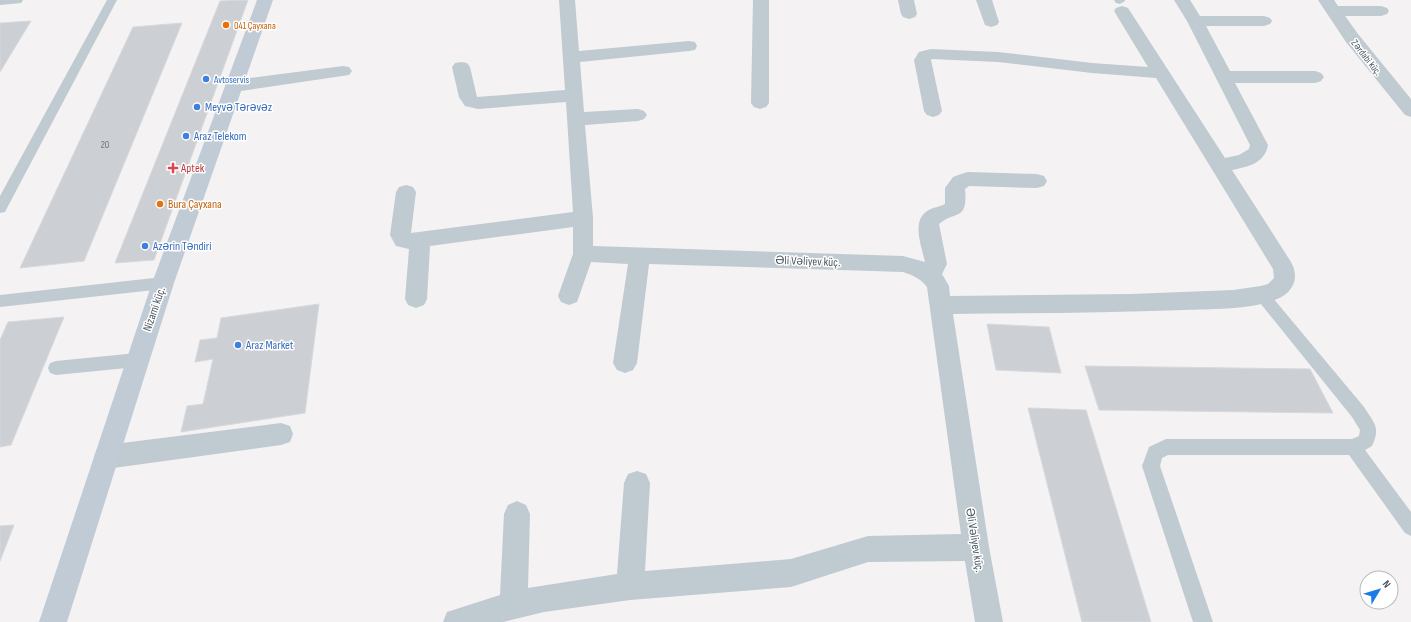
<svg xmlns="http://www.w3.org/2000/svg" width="1411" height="622" font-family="'Sofia Sans Condensed',sans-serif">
<rect width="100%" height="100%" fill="#f4f2f2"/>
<!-- building -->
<g fill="#cccfd4" stroke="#d6d9dd">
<polygon points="248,0 154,260 115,263 220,1"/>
<polygon points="31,21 0,72 0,23"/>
<polygon points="182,23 84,261 20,268 133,27"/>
<polygon points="319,304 305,413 181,432 187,406 203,404 213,359 195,362 200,340 217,338 221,318"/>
<polygon points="64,317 11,445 0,447 0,340 8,322"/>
<polygon points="987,324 1049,327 1061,373 996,370"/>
<polygon points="1085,366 1310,369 1333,413 1099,410"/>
<polygon points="1028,408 1086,410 1151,622 1082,622"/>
<polygon points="14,525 0,561 0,526"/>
</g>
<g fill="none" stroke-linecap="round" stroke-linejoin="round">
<!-- lane -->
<g fill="#c0cad1" fill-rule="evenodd">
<polygon points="107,0 117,0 7,208 5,212 0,213 0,196"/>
<polygon points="1114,0 1125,0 1125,1 1120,4 1116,3"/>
<polygon points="163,277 168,279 170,283 168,287 163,289 0,307 0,295"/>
<path d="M1262,289L1267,291L1364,407C1374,423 1381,427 1372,446L1365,450L1411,512V536L1405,533L1349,455H1168L1162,458L1160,466L1213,622H1193L1142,466L1149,447L1166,439H1352L1359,436L1360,430L1352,417L1257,299L1255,295L1257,291Z"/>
<polygon points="137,353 143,355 145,360 143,365 137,367 56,375 50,373 48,368 50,363 56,361"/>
</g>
<!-- street -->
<g fill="#c0cad1" fill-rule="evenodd">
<polygon points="0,0 23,0 21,3 0,5"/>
<path d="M559,0H575L579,51L689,41L695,42L697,46L695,50L689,51L580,62L584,112L638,109L644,111L647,115L644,119L638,121L585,125L593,218V246L903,256L925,262C922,247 911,222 927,211C933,207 940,207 945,204V188L953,177L961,174L968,172L1037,174L1044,176L1047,181L1044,186L1037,188L969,186L965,189C968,222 955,210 939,224L947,264L942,274L949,286L950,296L1131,294L1233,290L1261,286L1268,284L1274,278L1273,269L1156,78L1092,73L998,62L932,59L931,60L942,111L939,115L933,117L927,115L924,111L914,60L919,52L931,49L998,52L1092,63L1148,67L1114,11L1116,8L1122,6L1128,8L1225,158L1239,155L1249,149L1250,145L1187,21L1174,0H1190L1200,16H1264L1270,18L1272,21L1270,24L1264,26H1206L1230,71H1315L1321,73L1324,77L1321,81L1315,83H1235L1268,145C1265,163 1248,167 1232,170L1291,262C1298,274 1296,288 1283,296C1260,310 1212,309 1184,310C1107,313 1030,313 953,314L989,547L1003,622H975L965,561L868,562L791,587L630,600L544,612L503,622H443L447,612L500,595L504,514L508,505L517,501L526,505L530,514L528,588L617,574L624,483L628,474L637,471L646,474L650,483L645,571L791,559L868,536L961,534L927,287C921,279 913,275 903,272L649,264L637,363L633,370L625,373L617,370L613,363L628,264L591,262L577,302L569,305L561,302L558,296L573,254V227L430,246L427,299L424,305L416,308L408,305L405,299L409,249L396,246L390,235L396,192L399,187L406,185L413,187L416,192L411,233L573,212L566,102L478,109L465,106L459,97L452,67L455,63L461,62L467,63L470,67L477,97L565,90Z"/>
<polygon points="753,0 769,0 769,103 766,107 760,109 754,107 751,103"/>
<polygon points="898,0 914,0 917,14 915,17 909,19 903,17 901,14"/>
<polygon points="976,0 992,0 999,22 997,25 991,27 985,25"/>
<polygon points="1318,0 1334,0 1338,6 1381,6 1387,8 1389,11 1387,14 1381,16 1345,16 1358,34 1411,99 1411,117 1405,115 1346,42"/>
<polygon points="343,66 349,67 352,71 349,75 234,92 228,90 225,86 228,82 234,80"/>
<polygon points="281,423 290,426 293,434 290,442 281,445 106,469 97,465 94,457 97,449 106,445"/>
</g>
<!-- secondary -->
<polygon fill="#c1cbd5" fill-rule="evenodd" points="257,0 273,0 174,283 67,622 39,622 152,283"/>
</g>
<!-- markers -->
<g fill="#e8710a" stroke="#fff" stroke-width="1.5">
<circle cx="226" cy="25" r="4"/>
<circle cx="160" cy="204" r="4"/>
</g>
<g fill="#3f7fe0" stroke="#fff" stroke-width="1.5">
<circle cx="206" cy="79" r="4"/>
<circle cx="197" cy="107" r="4"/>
<circle cx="186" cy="136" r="4"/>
<circle cx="145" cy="246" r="4"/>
<circle cx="238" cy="345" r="4"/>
</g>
<path fill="#e0444e" stroke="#fff" stroke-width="1.5" d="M171 162h4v4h4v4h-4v4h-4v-4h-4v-4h4z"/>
<g text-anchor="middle" stroke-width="3" stroke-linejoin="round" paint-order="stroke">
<!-- far-food labels -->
<g font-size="10" fill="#c56008" stroke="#fff" text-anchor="start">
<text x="234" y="29">041 Çayxana</text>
</g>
<!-- far-street labels -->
<g font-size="10" fill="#4a5660" stroke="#fff">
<text transform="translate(1367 57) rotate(52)" y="4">Zərdabi küç.</text>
</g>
<!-- far-shop labels -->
<g font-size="10" fill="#366cbe" stroke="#fff" text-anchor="start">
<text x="214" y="83">Avtoservis</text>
</g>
<!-- number labels -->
<g font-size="10" fill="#6a747d">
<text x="105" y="148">20</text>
</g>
<!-- shop labels -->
<g font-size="12" fill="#366cbe" stroke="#fff" text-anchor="start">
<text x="205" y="111">Meyvə Tərəvəz</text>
<text x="194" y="140">Araz Telekom</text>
<text x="153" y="250">Azərin Təndiri</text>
<text x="246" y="349">Araz Market</text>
</g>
<!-- health labels -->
<g font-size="12" fill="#be3a42" stroke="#fff" text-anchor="start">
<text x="181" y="172">Aptek</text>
</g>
<!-- food labels -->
<g font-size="12" fill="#c56008" stroke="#fff" text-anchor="start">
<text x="168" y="208">Bura Çayxana</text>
</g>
<!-- street labels -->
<g font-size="12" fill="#4a5660" stroke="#fff">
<text transform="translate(808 261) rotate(2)" y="4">Əli Vəliyev küç.</text>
<text transform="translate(154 309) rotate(-71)" y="4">Nizami küç.</text>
<text transform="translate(975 540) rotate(81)" y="4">Əli Vəliyev küç.</text>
</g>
</g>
<!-- north arrow -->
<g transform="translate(1379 590) rotate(52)"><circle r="19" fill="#ffffff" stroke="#b7bbbf"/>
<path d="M0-3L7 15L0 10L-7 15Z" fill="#1c7be5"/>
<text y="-6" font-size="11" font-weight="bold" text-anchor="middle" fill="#4a5660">N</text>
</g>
</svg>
